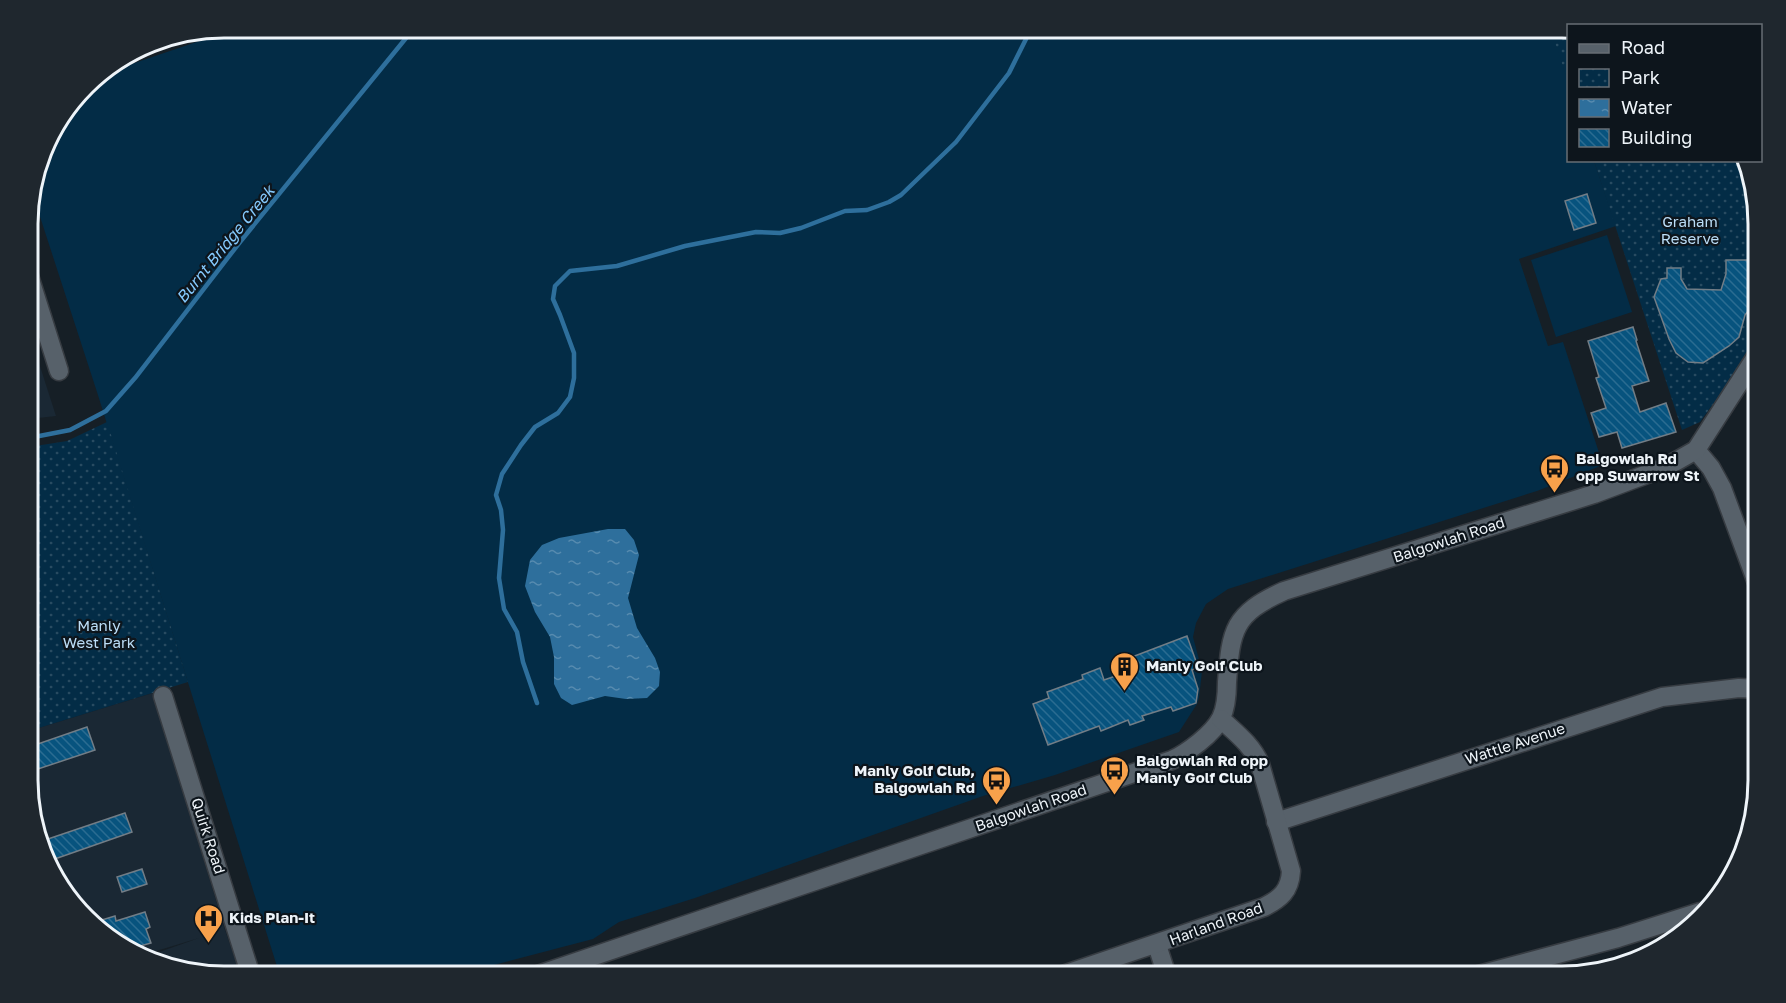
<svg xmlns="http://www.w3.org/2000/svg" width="1786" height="1003" font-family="'Golos Text',sans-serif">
<defs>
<pattern id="park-dots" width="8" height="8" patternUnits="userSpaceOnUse" patternTransform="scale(1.5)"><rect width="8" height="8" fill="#032c46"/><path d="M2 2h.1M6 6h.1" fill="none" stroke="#284b61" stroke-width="1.8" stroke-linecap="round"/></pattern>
<pattern id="water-ripples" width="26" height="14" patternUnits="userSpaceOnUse" patternTransform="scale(1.5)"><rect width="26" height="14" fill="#2e6f9c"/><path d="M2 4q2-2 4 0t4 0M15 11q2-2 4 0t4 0" fill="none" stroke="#578baf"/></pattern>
<pattern id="building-back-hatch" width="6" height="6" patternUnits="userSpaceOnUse" patternTransform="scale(1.5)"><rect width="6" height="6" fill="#07537e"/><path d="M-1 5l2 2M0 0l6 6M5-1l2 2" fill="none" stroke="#2b6c91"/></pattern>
</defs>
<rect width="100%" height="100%" fill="#161f26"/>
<!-- built -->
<g fill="#1a2834">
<polygon points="29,332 56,416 29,419"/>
<polygon points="153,693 225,930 241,976 223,976 148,956 199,938 143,955 125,950 60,889 29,805 29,731"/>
</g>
<!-- grass -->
<g fill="#032c46">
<polygon points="241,27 1551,27 1568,81 1568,160 1594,161 1616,226 1519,259 1548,346 1563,342 1603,465 1537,491 1228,589 1206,604 1196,623 1193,637 1202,671 1199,698 1197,704 1179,732 1055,775 983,796 695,898 619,922 593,939 494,965 459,976 280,976 97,392 31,189 47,136 93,77"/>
<polygon points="1607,235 1632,312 1556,337 1531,260"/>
</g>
<!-- park -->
<g fill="url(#park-dots)">
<polygon points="1550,27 1568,28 1568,85 1568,82"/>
<polygon points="1594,161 1742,161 1759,210 1759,332 1726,386 1700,422 1682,430"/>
<polygon points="107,422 188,682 29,731 29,447 67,441"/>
</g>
<!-- water -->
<polygon fill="url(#water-ripples)" points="608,529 625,529 634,540 639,555 628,598 637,628 655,658 660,672 659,686 647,698 626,699 605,696 572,705 561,698 554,684 554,657 550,637 535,612 525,586 530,560 542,545 559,538"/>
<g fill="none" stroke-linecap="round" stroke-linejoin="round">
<!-- stream -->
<g stroke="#2e6f9c" stroke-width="4.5">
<polyline points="29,438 70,430 106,411 135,378 240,242 415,27"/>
<polyline points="537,703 523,662 517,632 504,609 499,578 503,530 501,510 496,495 502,474 521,445 535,427 558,413 570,397 574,378 574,353 560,315 553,299 555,286 570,271 617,266 685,246 756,232 780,233 801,228 845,211 867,210 889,202 901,195 956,142 1009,73 1032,27"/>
</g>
</g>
<!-- building -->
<g fill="url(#building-back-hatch)" stroke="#727d86" stroke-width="1.5">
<polygon points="1587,194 1596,223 1574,230 1565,201"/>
<polygon points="1726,260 1748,260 1748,272 1754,276 1757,289 1755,294 1755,302 1745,315 1739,337 1729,346 1703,363 1688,362 1676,353 1669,339 1654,297 1661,279 1667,278 1667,268 1681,268 1681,279 1687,289 1721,290 1726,274"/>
<polygon points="1633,327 1637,340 1636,341 1649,381 1632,386 1640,412 1666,403 1676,432 1622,448 1617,432 1599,437 1591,413 1606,408 1596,378 1599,377 1588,341"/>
<polygon points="1187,636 1198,667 1192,670 1198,689 1196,703 1173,711 1171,707 1142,716 1144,720 1130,725 1128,720 1101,731 1099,726 1048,745 1033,704 1049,698 1047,692 1083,679 1082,675 1100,668 1104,680 1136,669 1132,657"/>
<polygon points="87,727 95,750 29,772 29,747"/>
<polygon points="125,813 132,832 49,861 42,841"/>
<polygon points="142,869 147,884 122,892 117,877"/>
<polygon points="145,912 150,927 146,929 151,943 126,950 95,922 115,916 116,921"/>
</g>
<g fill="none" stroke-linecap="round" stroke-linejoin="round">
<defs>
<g id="minor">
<polyline points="29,276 59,371"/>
<polyline points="1696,450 1711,468 1722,488 1759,588"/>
<polyline points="163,696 251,976"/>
<polyline points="1276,822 1662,697 1739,688 1759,689"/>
<polyline points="1157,945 1167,976"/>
<path d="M535,976L1172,760C1187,753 1213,734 1221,718C1226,708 1227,693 1227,682C1231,630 1233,614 1284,591L1594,494L1666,467L1696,450L1759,352"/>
<path d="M1060,976L1264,907C1280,899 1290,891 1291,871L1260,764C1252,745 1236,733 1221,719"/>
<polyline points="1475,976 1618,938 1700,912"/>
</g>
</defs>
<!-- minor casing -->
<use href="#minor" stroke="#373c42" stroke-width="21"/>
<!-- minor -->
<use href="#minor" stroke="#57616a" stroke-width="18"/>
</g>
<!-- icons -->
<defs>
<symbol id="bus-pin" viewBox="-11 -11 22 30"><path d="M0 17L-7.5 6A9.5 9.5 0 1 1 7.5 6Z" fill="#f8a14b" stroke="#0d151c"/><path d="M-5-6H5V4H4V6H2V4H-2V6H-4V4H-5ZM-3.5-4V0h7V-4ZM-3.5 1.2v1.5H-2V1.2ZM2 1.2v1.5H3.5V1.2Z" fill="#111"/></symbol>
<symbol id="building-pin" viewBox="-11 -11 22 30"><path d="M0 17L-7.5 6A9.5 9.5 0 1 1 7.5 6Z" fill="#f8a14b" stroke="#0d151c"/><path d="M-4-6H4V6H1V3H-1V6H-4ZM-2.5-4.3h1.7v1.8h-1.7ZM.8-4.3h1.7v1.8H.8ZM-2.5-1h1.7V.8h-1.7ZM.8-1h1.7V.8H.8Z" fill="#111"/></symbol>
<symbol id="hospital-pin" viewBox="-11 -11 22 30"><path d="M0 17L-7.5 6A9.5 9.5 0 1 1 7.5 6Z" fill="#f8a14b" stroke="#0d151c"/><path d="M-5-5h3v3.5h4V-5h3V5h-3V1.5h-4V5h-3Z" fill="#111"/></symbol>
</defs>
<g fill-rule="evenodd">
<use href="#bus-pin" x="1538" y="452" width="33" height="45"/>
<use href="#building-pin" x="1108" y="650" width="33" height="45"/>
<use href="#bus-pin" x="1098" y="754" width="33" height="45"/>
<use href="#bus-pin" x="980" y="764" width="33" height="45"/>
<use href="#hospital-pin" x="192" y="902" width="33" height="45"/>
</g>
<g text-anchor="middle" stroke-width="4.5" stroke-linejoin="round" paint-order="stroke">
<!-- park labels -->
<g font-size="15" fill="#bbddf7" stroke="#0d151c">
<text x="1690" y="227">Graham<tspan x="1690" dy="17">Reserve</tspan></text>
<text x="99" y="631">Manly<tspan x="99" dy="17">West Park</tspan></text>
</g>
<!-- poi labels -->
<g font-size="15" font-weight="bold" fill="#eef4f9" stroke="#0d151c" text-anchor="start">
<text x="1576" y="464">Balgowlah Rd<tspan x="1576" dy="17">opp Suwarrow St</tspan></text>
<text x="1146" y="671">Manly Golf Club</text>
<text x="1136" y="766">Balgowlah Rd opp<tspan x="1136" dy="17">Manly Golf Club</tspan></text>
<text x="975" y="776" text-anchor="end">Manly Golf Club,<tspan x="975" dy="17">Balgowlah Rd</tspan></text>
<text x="229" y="923">Kids Plan-It</text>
</g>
<!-- street labels -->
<g font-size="15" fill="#eef4f9" stroke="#0d151c">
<text transform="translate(1449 540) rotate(-18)" y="5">Balgowlah Road</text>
<text transform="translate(1515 744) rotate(-18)" y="5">Wattle Avenue</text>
<text transform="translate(1031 808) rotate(-19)" y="5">Balgowlah Road</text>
<text transform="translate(208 836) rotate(72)" y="5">Quirk Road</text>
<text transform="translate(1216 924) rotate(-20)" y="5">Harland Road</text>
</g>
<!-- water labels -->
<g font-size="16" font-style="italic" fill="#85cafe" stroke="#0d151c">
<text transform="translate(225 244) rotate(-51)" y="6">Burnt Bridge Creek</text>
</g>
</g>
<!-- crop -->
<path d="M0 0H1786V1003H0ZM224 38H1562A186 186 0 0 1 1748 224V780A186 186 0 0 1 1562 966H224A186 186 0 0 1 38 780V224A186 186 0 0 1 224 38Z" fill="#1f272e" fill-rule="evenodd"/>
<path fill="none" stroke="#eef4f9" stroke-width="3" d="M224 38H1562A186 186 0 0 1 1748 224V780A186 186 0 0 1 1562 966H224A186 186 0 0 1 38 780V224A186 186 0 0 1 224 38Z"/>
<!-- legend -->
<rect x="1567" y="24" width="195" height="138" fill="#0d151c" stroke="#676e74" stroke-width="1.5"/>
<rect x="1579" y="44" width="30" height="9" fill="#57616a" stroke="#676e74" stroke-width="1.5"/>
<text x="1621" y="54" font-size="18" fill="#eef4f9">Road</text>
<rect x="1579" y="69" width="30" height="18" fill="url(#park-dots)" stroke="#676e74" stroke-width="1.5"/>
<text x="1621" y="84" font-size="18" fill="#eef4f9">Park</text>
<rect x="1579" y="99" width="30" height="18" fill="url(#water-ripples)" stroke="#676e74" stroke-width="1.5"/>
<text x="1621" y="114" font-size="18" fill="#eef4f9">Water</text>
<rect x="1579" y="129" width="30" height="18" fill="url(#building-back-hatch)" stroke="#676e74" stroke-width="1.5"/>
<text x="1621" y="144" font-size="18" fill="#eef4f9">Building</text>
</svg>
